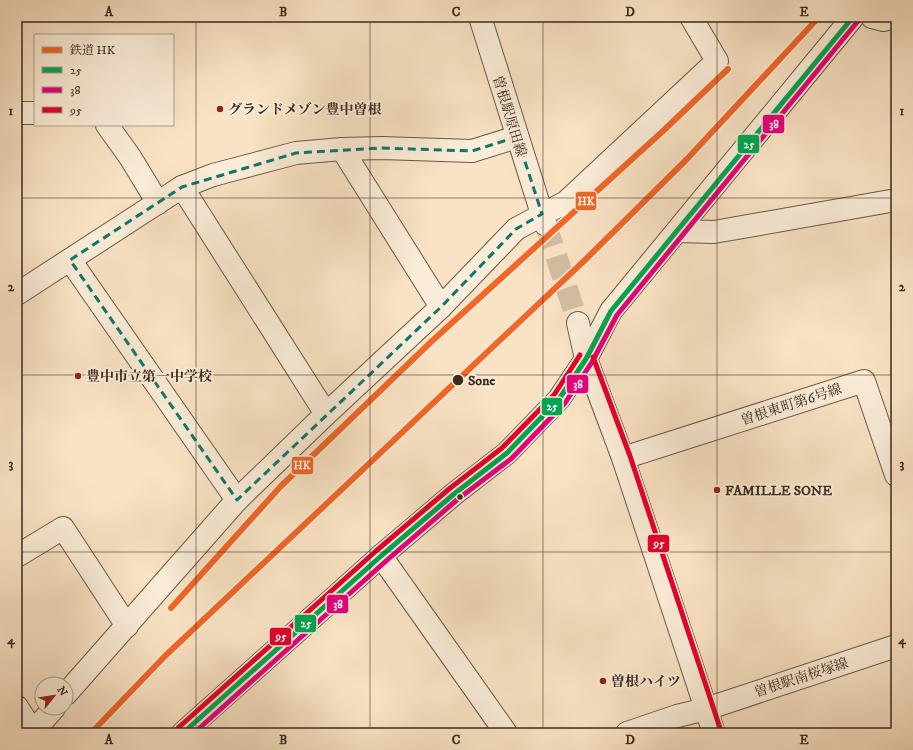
<svg xmlns="http://www.w3.org/2000/svg" width="913" height="750" font-family="'IM FELL DW Pica','Noto Serif JP',serif">
<rect width="100%" height="100%" fill="#f9e3c4"/>
<filter id="stains"><feTurbulence type="fractalNoise" baseFrequency=".005" numOctaves="4"/><feColorMatrix values="0 0 0 0 .2 0 0 0 0 .09 0 0 0 0 .02 0 0 0 .5 -.17"/></filter>
<radialGradient id="worn" r=".72"><stop offset=".6" stop-color="#630" stop-opacity="0"/><stop offset="1" stop-color="#630" stop-opacity=".3"/></radialGradient>
<g fill="none" stroke-linecap="round" stroke-linejoin="round">
<!-- tertiary-tunnel -->
<polyline stroke="#d3bea3" stroke-width="22" stroke-dasharray="22 11" stroke-linecap="butt" points="546,225 578,323"/>
<defs>
<g id="minor">
<polyline points="480,17 542,214"/>
<polyline points="872,17 884,20 892,17"/>
<polyline points="17,113 35,113"/>
<polyline points="107,125 130,157 158,203"/>
<polyline points="342,149 441,307"/>
<polyline points="182,187 326,414"/>
<polyline points="678,231 714,232 896,200"/>
<polyline points="70,260 237,500"/>
<polyline points="17,294 182,187 213,175 296,153 342,149 382,148 472,151 517,137"/>
<polyline points="623,458 864,381 896,475"/>
<polyline points="17,556 63,528 127,626"/>
<polyline points="381,556 506,733"/>
<polyline points="66,694 237,500 326,414 441,307 516,229 566,202 717,61 691,17"/>
<polyline points="17,707 33,732"/>
<polyline points="32,733 54,708"/>
<polyline points="627,733 677,716 706,709 896,646"/>
</g>
<g id="tertiary">
<polyline points="542,214 546,225"/>
<polyline points="578,323 586,359 623,458 714,733"/>
<polyline points="183,733 381,556 454,494 507,453 559,399 586,359 611,311 853,17"/>
</g>
</defs>
<!-- minor casing -->
<use href="#minor" stroke="#6a5848" stroke-width="24"/>
<!-- tertiary casing -->
<use href="#tertiary" stroke="#6a5848" stroke-width="24"/>
<!-- minor -->
<use href="#minor" stroke="#fbedd9" stroke-width="22"/>
<!-- tertiary -->
<use href="#tertiary" stroke="#fbedd9" stroke-width="22"/>
<defs>
<polyline id="bus-1" points="183,733 381,556 454,494 507,453 559,399 586,359 611,311 853,17"/>
<polyline id="bus-2" points="194,733 386,561 458,499 512,458 565,403 592,362 617,315 858,21"/>
<g id="bus-3">
<polyline points="593,357 630,456 721,731"/>
<polyline points="178,728 376,551 449,489 502,448 554,395 580,355"/>
</g>
</defs>
<!-- bus-1 casing -->
<use href="#bus-1" stroke="#fbedd9" stroke-width="8"/>
<!-- bus-2 casing -->
<use href="#bus-2" stroke="#fbedd9" stroke-width="8"/>
<!-- bus-3 casing -->
<use href="#bus-3" stroke="#fbedd9" stroke-width="8"/>
<!-- bus-1 -->
<use href="#bus-1" stroke="#00a651" stroke-width="5"/>
<!-- bus-2 -->
<use href="#bus-2" stroke="#e5007d" stroke-width="5"/>
<!-- bus-3 -->
<use href="#bus-3" stroke="#e4002b" stroke-width="5"/>
<defs>
<g id="rail-1">
<polyline points="171,608 281,486 432,341 663,131 728,69"/>
<polyline points="91,733 165,656 585,260 687,159 819,17"/>
</g>
</defs>
<!-- rail-1 casing -->
<use href="#rail-1" stroke="#fbedd9" stroke-width="9"/>
<!-- rail-1 -->
<use href="#rail-1" stroke="#f26627" stroke-width="6"/>
</g>
<!-- marked area -->
<path fill="none" stroke="#0f766e" stroke-width="3" stroke-dasharray="8 5" stroke-linejoin="round" d="M517,137L542,214L516,229L441,307L237,500L70,260L182,187L296,153L382,148L472,151Z"/>
<!-- grid -->
<path fill="none" stroke="#3a2a1f" stroke-width="1" stroke-opacity="0.55" d="M196,17V733M370,17V733M543,17V733M717,17V733M17,198H896M17,375H896M17,552H896"/>
<!-- markers -->
<g fill="#8f2418" stroke="#fbedd9" stroke-width="1.5">
<circle cx="220" cy="109" r="4"/>
<circle cx="78" cy="376" r="4"/>
<circle cx="717" cy="490" r="4"/>
<circle cx="603" cy="681" r="4"/>
</g>
<g fill="#3a2a1f" stroke="#fbedd9" stroke-width="1.5">
<circle cx="458" cy="380" r="6"/>
<circle cx="460" cy="497" r="3.5"/>
</g>
<g text-anchor="middle" stroke-width="4" stroke-linejoin="round" paint-order="stroke">
<!-- poi labels -->
<g font-size="14" font-weight="bold" fill="#3a2a1f" stroke="#fbedd9" text-anchor="start">
<text x="228" y="114">グランドメゾン豊中曽根</text>
<text x="86" y="381">豊中市立第一中学校</text>
<text x="725" y="495">FAMILLE SONE</text>
<text x="611" y="686">曽根ハイツ</text>
</g>
<!-- street labels -->
<g font-size="14" fill="#3a2a1f" stroke="#fbedd9">
<text transform="translate(510 116) rotate(73)" y="5">曽根駅原田線</text>
<text transform="translate(791 404) rotate(-18)" y="5">曽根東町第6号線</text>
<text transform="translate(801 677) rotate(-18)" y="5">曽根駅南桜塚線</text>
</g>
<!-- stop labels -->
<g font-size="14" font-weight="bold" fill="#3a2a1f" stroke="#fbedd9" text-anchor="start">
<text x="468" y="385">Sone</text>
</g>
</g>
<g stroke="#fbedd9" stroke-width="1.5">
<rect x="762" y="114" width="23" height="20" rx="4" fill="#e5007d"/>
<rect x="737" y="134" width="23" height="20" rx="4" fill="#00a651"/>
<rect x="575" y="191" width="22" height="20" rx="4" fill="#f26627"/>
<rect x="566" y="374" width="23" height="20" rx="4" fill="#e5007d"/>
<rect x="541" y="397" width="22" height="19" rx="4" fill="#00a651"/>
<rect x="291" y="456" width="23" height="19" rx="4" fill="#f26627"/>
<rect x="647" y="534" width="23" height="19" rx="4" fill="#e4002b"/>
<rect x="326" y="594" width="23" height="20" rx="4" fill="#e5007d"/>
<rect x="294" y="614" width="23" height="19" rx="4" fill="#00a651"/>
<rect x="269" y="627" width="23" height="19" rx="4" fill="#e4002b"/>
</g>
<g font-size="11" text-anchor="middle" font-weight="bold" fill="#fff">
<text x="774" y="128">38</text>
<text x="749" y="148">25</text>
<text x="586" y="205">HK</text>
<text x="578" y="388">38</text>
<text x="552" y="410">25</text>
<text x="302" y="469">HK</text>
<text x="659" y="547">95</text>
<text x="338" y="608">38</text>
<text x="306" y="627">25</text>
<text x="281" y="640">95</text>
</g>
<!-- margin -->
<rect width="913" height="750" fill="none" stroke="#f9e3c4" stroke-width="44"/>
<!-- legend -->
<rect x="34" y="34" width="140" height="92" fill="#fbedd9" stroke="#ae9f8f"/>
<rect x="42" y="47" width="20" height="6" fill="#f26627" stroke="#ae9f8f"/>
<text x="70" y="54" font-size="12" fill="#3a2a1f">鉄道 HK</text>
<rect x="42" y="67" width="20" height="6" fill="#00a651" stroke="#ae9f8f"/>
<text x="70" y="74" font-size="12" fill="#3a2a1f">25</text>
<rect x="42" y="87" width="20" height="6" fill="#e5007d" stroke="#ae9f8f"/>
<text x="70" y="94" font-size="12" fill="#3a2a1f">38</text>
<rect x="42" y="107" width="20" height="6" fill="#e4002b" stroke="#ae9f8f"/>
<text x="70" y="114" font-size="12" fill="#3a2a1f">95</text>
<!-- north arrow -->
<g transform="translate(54 696) rotate(60)"><circle r="19" fill="#fbedd9" stroke="#ae9f8f"/>
<path d="M0-3L7 15L0 10L-7 15Z" fill="#8f2418"/>
<text y="-6" font-size="11" font-weight="bold" text-anchor="middle" fill="#3a2a1f">N</text>
</g>
<rect x="22" y="22" width="869" height="706" fill="none" stroke="#3a2a1f" stroke-width="1.5"/>
<g font-size="13" text-anchor="middle" font-weight="bold" fill="#3a2a1f">
<text x="109" y="16">A</text>
<text x="283" y="16">B</text>
<text x="456" y="16">C</text>
<text x="630" y="16">D</text>
<text x="804" y="16">E</text>
<text x="11" y="115">1</text>
<text x="902" y="115">1</text>
<text x="11" y="291">2</text>
<text x="902" y="291">2</text>
<text x="11" y="468">3</text>
<text x="902" y="468">3</text>
<text x="11" y="644">4</text>
<text x="902" y="644">4</text>
<text x="109" y="744">A</text>
<text x="283" y="744">B</text>
<text x="456" y="744">C</text>
<text x="630" y="744">D</text>
<text x="804" y="744">E</text>
</g>
<rect width="100%" height="100%" filter="url(#stains)"/>
<rect width="100%" height="100%" fill="url(#worn)"/>
</svg>
